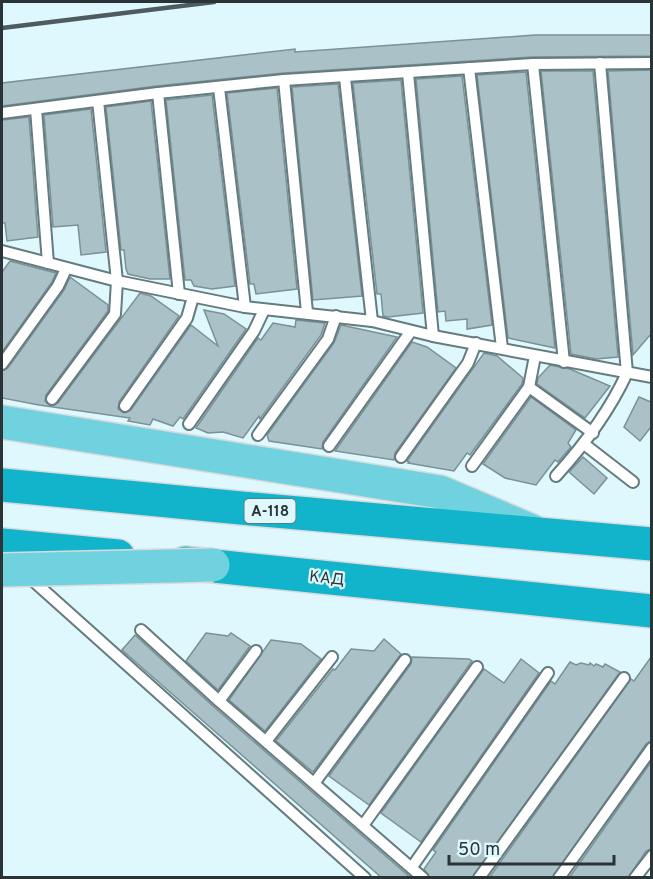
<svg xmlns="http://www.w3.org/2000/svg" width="653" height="879" font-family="Overpass,sans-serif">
<rect width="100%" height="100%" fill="#dff8fd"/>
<!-- building -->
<g fill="#aac2c7" stroke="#7a9195" stroke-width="1.5">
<polygon points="535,35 651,35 651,56 533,57 284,73 157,86 2,106 2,83 295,49 295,52"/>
<polygon points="651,70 651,334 633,355 608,71"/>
<polygon points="541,71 593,71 618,357 596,359 571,354"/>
<polygon points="526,72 555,348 508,338 477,75"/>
<polygon points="462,76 492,325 467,329 467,319 446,321 445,311 438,312 416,79"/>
<polygon points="401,80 423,313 388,317 383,316 381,294 377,294 353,83"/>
<polygon points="338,84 362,296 313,300 292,87"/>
<polygon points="277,88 297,289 256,294 254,284 250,284 227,93"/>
<polygon points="212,95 235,286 212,289 194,286 191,280 185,280 166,100"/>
<polygon points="151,101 170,279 150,279 128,274 126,269 124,250 121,250 106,107"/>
<polygon points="91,109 106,252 81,255 78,225 53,227 44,115"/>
<polygon points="29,117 38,237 7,241 5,223 2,223 2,120"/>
<polygon points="10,261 56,273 52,282 2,352 2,272"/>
<polygon points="70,277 108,305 108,311 46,395 45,401 51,406 58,403 140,293 151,296 179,316 119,402 118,409 124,413 131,410 191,325 218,346 204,310 224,314 246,329 183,419 180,417 173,426 153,419 150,425 128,421 130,418 39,405 2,398 2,371 8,368 64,290"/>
<polygon points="296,320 325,323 321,335 260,419 259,416 243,438 223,432 208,433 196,428 258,338 261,340 273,323 295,327"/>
<polygon points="341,325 397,337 323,442 322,449 269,441 267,435 334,343"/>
<polygon points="412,342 427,347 456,368 395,453 394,460 335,451"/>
<polygon points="484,353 497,356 523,378 522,384 470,455 467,453 454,471 408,463 409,462 407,461"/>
<polygon points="550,365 570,369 610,386 585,418 537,384 538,378"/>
<polygon points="531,397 576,430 568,443 571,447 558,462 555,460 536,485 505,478 483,464"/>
<polygon points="639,397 651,402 651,427 640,441 624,427"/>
<polygon points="583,457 607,478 594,494 569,472"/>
<polygon points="206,633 228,636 231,633 250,646 218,690 186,661"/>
<polygon points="135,635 214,707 411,878 382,878 122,650"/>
<polygon points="384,639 401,654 313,772 276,741 333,669 335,670 351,649 374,651"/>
<polygon points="271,640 301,644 321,659 265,731 229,700"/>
<polygon points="412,657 469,659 472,661 369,805 329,776 411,664"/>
<polygon points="651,657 651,741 646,744 552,878 489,878 631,679 634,681"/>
<polygon points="521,659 539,673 421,842 381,813 484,669 504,683"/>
<polygon points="570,662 576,665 581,663 589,665 590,663 594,666 596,664 603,667 605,664 620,672 472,878 430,878 424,869 436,852 433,850 551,681 555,684"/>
<polygon points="651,762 651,849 646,851 628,878 569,878"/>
</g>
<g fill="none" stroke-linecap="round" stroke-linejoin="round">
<defs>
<g id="service">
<polyline points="533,64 564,362"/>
<polyline points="469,68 502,348"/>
<polyline points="408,73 433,336"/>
<polyline points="345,78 372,321"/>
<polyline points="284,80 307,312"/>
<polyline points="219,88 245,307"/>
<polyline points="158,93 179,294"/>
<polyline points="36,109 48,263"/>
<polyline points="2,113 158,93 284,80 533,64 652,63"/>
<polyline points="2,251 117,281 245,307 372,321 433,336 652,377"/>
<polyline points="2,364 58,286 66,269"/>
<polyline points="529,387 593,433"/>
<polyline points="52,399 115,314 117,281 98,101"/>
<polyline points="125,406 187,318 193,297"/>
<polyline points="189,424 254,331 264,310"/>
<polyline points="258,435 328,339 336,316"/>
<polyline points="584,444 633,482"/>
<polyline points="329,446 411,331"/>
<polyline points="401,457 468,363 476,343"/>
<polyline points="472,466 529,387 535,356"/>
<path d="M556,476C585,444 609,412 627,373L600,63"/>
<polyline points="30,578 365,878"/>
<polyline points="141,630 219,701 423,878"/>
<polyline points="219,701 256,651"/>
<polyline points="267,740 332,657"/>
<polyline points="315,782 405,660"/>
<polyline points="364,824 477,667"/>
<polyline points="412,867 548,673"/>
<polyline points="479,878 624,678"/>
<polyline points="559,878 652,748"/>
<polyline points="635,878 652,856"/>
</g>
<polyline id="primary" points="2,422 440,492 532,531"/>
<g id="motorway">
<polyline points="2,485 241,508 652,544"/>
<polyline points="2,545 118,556"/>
<polyline points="185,563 652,611"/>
</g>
</defs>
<!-- service casing -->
<use href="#service" stroke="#657b7f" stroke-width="14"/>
<!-- primary casing -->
<use href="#primary" stroke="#d9dadb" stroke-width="36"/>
<!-- motorway casing -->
<use href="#motorway" stroke="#d9dadb" stroke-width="36"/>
<!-- service -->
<use href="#service" stroke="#fff" stroke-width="10"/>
<!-- primary -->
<use href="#primary" stroke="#70d2df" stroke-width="33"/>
<!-- motorway -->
<use href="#motorway" stroke="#11b4ca" stroke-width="33"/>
<!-- rail -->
<polyline stroke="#4f5c5f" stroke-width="4.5" points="2,28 214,2"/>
<defs>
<polyline id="primary-bridge" points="2,570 213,565"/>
</defs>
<!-- primary-bridge casing -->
<use href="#primary-bridge" stroke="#d9dadb" stroke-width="36" stroke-linecap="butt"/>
<!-- primary-bridge -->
<use href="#primary-bridge" stroke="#70d2df" stroke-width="33"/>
</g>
<g text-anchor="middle" stroke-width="4.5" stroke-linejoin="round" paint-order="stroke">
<!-- shield labels -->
<rect fill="#dff8fd" stroke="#606f72" stroke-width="1.5" x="244.5" y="499" width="51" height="24" rx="4.5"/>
<g font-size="15" font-weight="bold" fill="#2a3436">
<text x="270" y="516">А-118</text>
</g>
<!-- street labels -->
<g font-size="16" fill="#2a3436" stroke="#dff8fd">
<text transform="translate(327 577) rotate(6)" y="6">КАД</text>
</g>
</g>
<!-- border -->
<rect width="653" height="879" fill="none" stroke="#2a3436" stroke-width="6"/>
<!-- scale -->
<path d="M449 855v9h165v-9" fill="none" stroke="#2a3436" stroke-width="3"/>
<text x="458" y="855" font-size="18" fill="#2a3436" stroke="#dff8fd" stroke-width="4.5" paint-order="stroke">50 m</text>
</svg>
